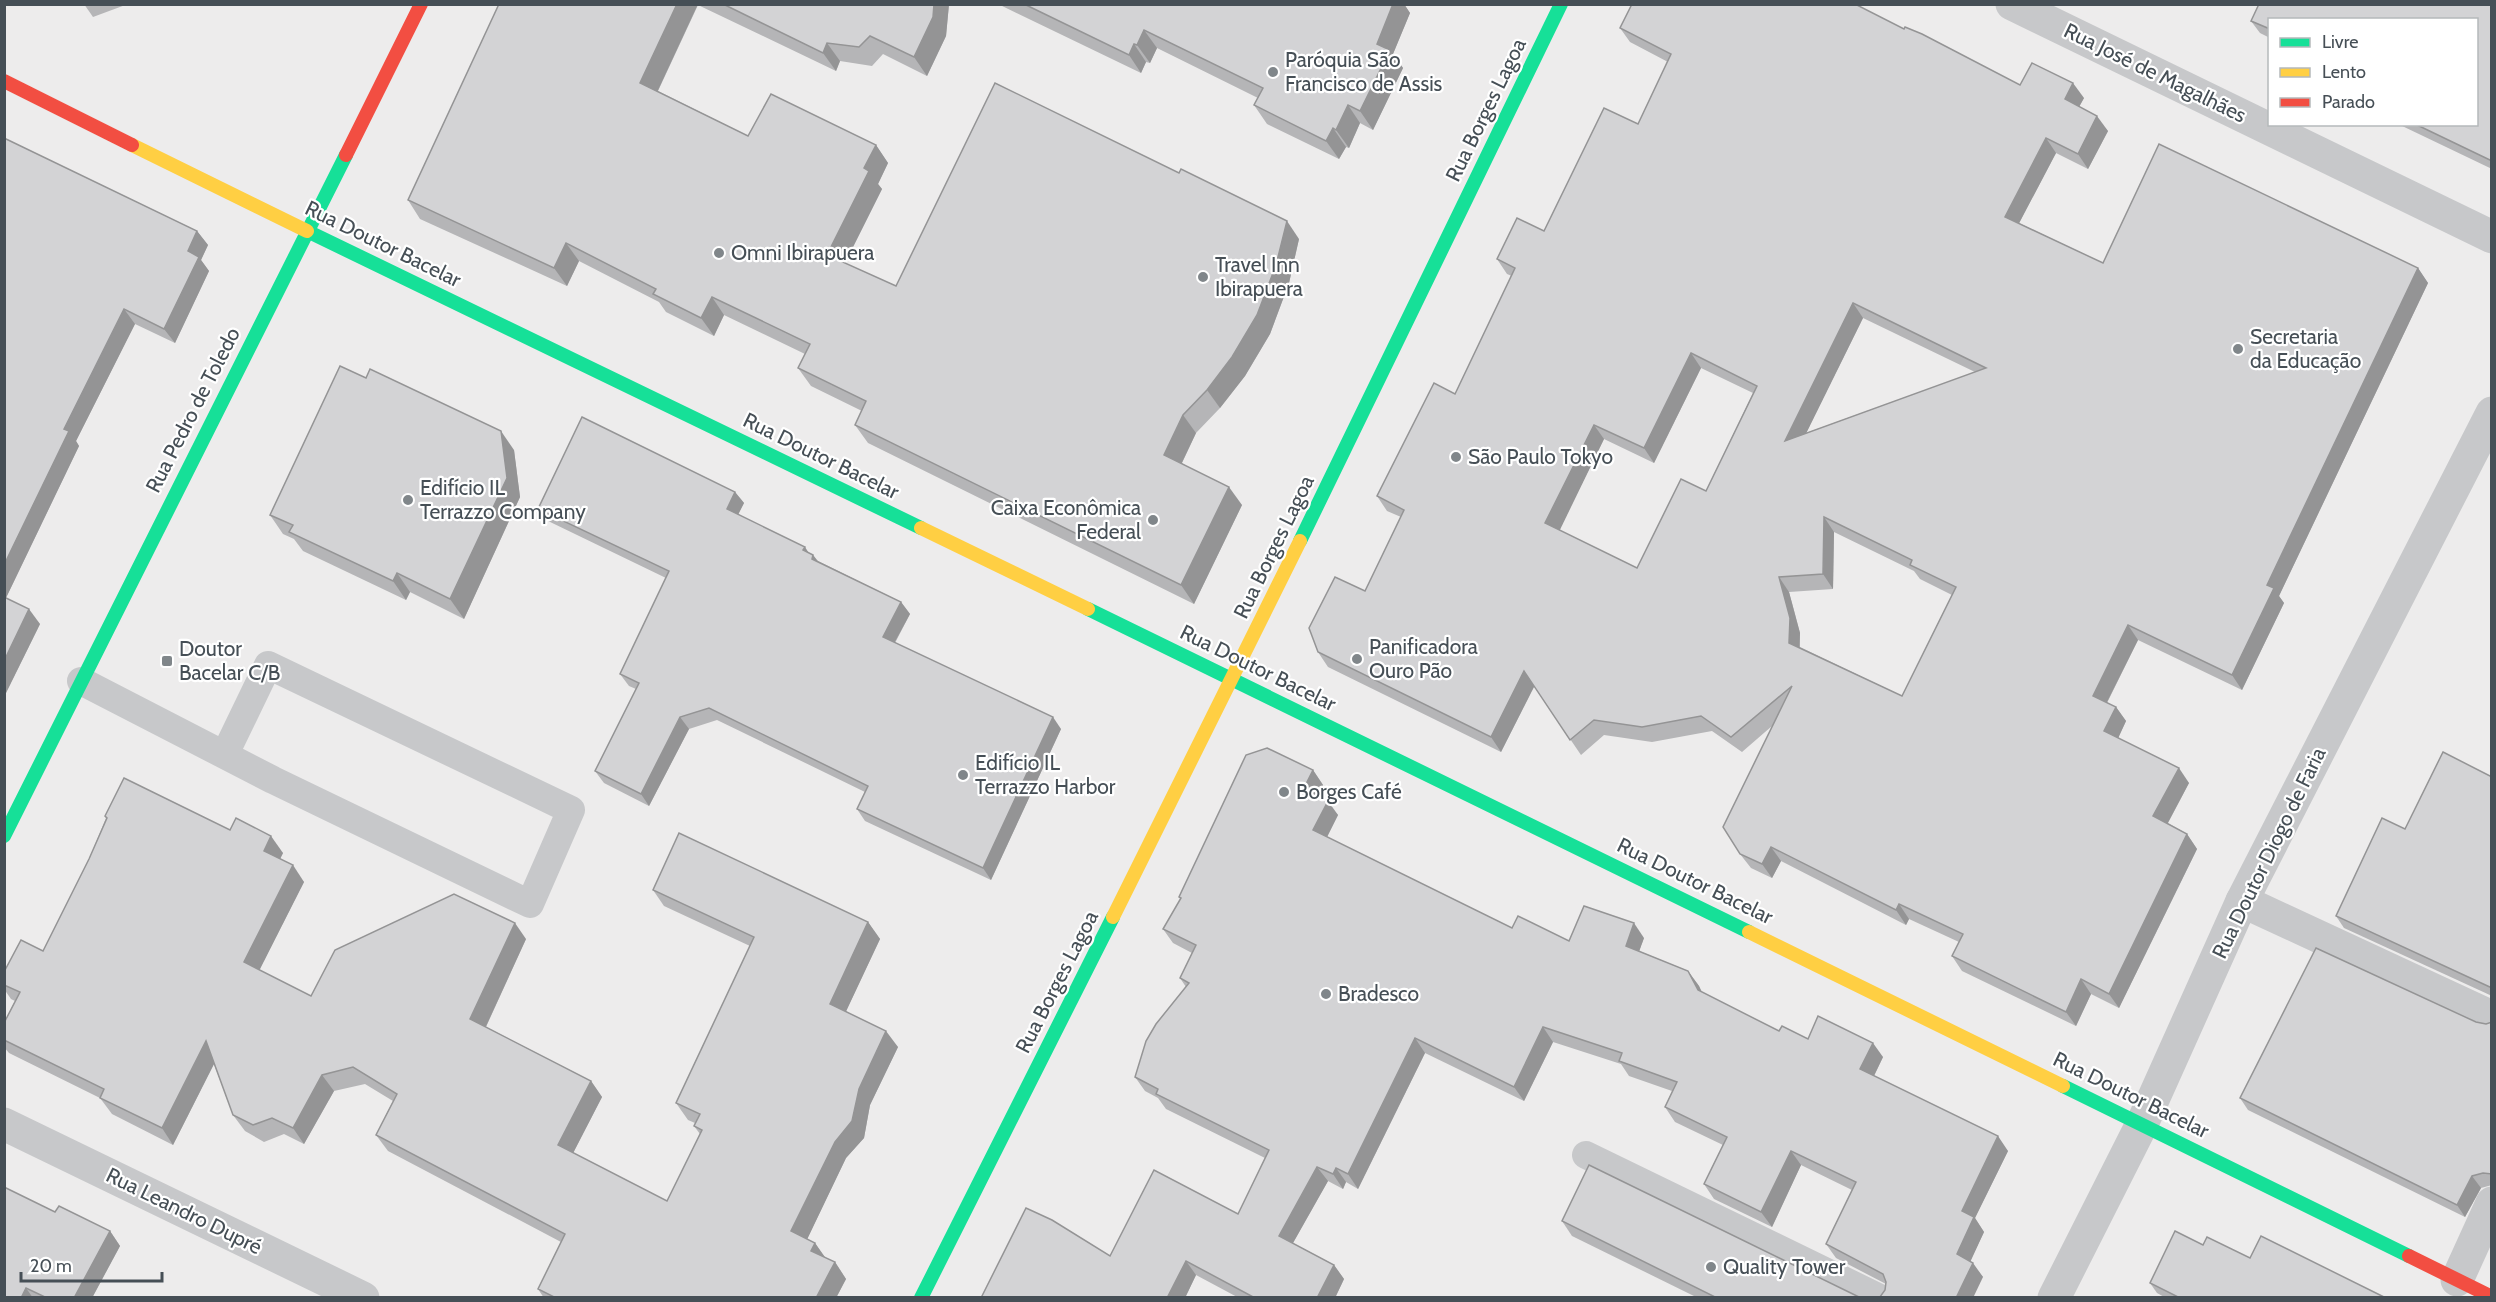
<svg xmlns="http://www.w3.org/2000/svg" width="2496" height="1302" font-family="Cabin,sans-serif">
<rect width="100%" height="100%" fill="#edecec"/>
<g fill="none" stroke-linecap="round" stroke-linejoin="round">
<!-- lane -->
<g stroke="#c7c8ca" stroke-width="28">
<polyline points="81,681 273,780 530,904 571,810 268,665 225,754"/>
<polyline points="1586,1155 1880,1298"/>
</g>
<!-- street -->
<g stroke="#c7c8ca" stroke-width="33">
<polyline points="2012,4 2492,237"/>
<polyline points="2242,901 2492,1017"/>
<polyline points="4,1124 363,1298"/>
<polyline points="2457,1280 2492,1203"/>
<polyline points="2054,1298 2142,1124 2242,901 2492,413"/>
</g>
<!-- fast -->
<g stroke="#16e098" stroke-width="14">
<polyline points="307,231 921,528"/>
<polyline points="1300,541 1561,4"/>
<polyline points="1088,609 1749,932"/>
<polyline points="4,836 346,155"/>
<polyline points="2063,1086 2409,1256"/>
<polyline points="921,1298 1113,917"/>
</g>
<!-- slow -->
<g stroke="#ffcf43" stroke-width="14">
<polyline points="132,145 307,231"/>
<polyline points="921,528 1088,609"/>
<polyline points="1113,917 1300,541"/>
<polyline points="1749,932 2063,1086"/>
</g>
<!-- jam -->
<g stroke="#f24e42" stroke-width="14">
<polyline points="4,81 132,145"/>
<polyline points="346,155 421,4"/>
<polyline points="2409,1256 2492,1297"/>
</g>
</g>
<!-- wall -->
<g fill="#b5b5b7" fill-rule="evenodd">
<polygon points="84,4 128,4 93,17"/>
<polygon points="499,4 949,4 946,36 927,76 883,54 872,66 840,61 836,71 698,5 658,91 748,136 876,145 888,163 878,184 882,189 845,263 896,286 1299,239 1289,283 1270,334 1245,376 1220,408 1196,433 1182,463 1242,505 1194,604 868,443 855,425 862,411 811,386 798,368 805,354 724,315 714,336 666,312 659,302 579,261 567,286 420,219 408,200"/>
<polygon points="998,4 1404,4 1410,13 1393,54 1403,68 1373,130 1360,123 1349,148 1346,147 1339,159 1267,124 1254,105 1258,98 1157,48 1150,63 1146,62 1141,73"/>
<polygon points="2259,4 2492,4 2492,169 2398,124 2476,124 2270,20 2270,38 2260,33 2251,21"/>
<path d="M1620,28L1904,29L2020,85L2084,98L2079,107L2108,131L2088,169L2056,153L2019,223L2103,263L2418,268L2428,283L2279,596L2284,603L2242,690L2138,640L2107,703L2116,707L2126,721L2118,738L2189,783L2168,823L2187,834L2197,849L2119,1008L2091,994L2076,1026L1962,971L1952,956L1959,942L1909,919L1906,925L1781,861L1772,878L1751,868L1740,854L1772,726L1742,752L1712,731L1652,742L1604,735L1581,755L1534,686L1501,752L1328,667L1318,652L1365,591L1401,517L1387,511L1377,496L1455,394L1512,276L1507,274L1497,259L1544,231L1638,124L1668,62L1630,42ZM1863,318L1975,372L1806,433ZM1701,368L1753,393L1706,491L1637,568L1559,530L1604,439L1654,463ZM1834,532L1914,571L1920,579L1952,595L1902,696L1800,647V633L1789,592L1833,589Z"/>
<polygon points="4,138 197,231 208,245 201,260 209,271 175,343 135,324 76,441 79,446 6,598 40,624 4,697"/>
<polygon points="514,450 520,497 464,619 410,592 406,600 303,551 294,539 283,534 270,515"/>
<polygon points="735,492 744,503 738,514 813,555 818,561 901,602 910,614 895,643 1061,729 991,880 865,821 857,809 865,792 717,720 689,729 649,806 604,783 595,771 636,689 629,686 620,674 666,578 546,520 538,509"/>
<polygon points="1313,770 1323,785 1318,795 1338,815 1327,837 1512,928 1569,941 1644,938 1639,951 1688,971 1699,986 1702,993 1779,1031 1883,1057 1874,1076 2008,1151 1975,1218 1984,1232 1970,1261 1983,1277 1880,1297 1885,1290 1886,1284 1836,1258 1826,1244 1852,1190 1801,1165 1772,1227 1714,1199 1704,1184 1723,1145 1675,1122 1665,1107 1672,1091 1629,1076 1621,1064 1553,1042 1524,1101 1425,1053 1358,1189 1346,1182 1343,1189 1328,1181 1293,1243 1334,1265 1344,1279 1335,1298 1239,1298 1196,1275 1185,1298 981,1298 1238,1214 1265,1158 1166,1109 1158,1098 1145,1091 1135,1077 1186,987 1180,978 1192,953 1173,943 1163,929 1181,900 1179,897"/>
<polygon points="2492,777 2492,996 2344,928 2336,916 2405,829"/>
<polygon points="105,816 230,830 283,853 280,859 304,882 259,970 311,996 526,939 486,1027 591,1081 602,1097 573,1153 667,1201 700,1134 694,1126 695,1123 688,1120 676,1103 750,946 664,906 653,890 868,922 880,939 846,1011 898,1047 870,1105 864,1138 846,1158 807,1239 815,1243 825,1258 835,1262 846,1279 836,1298 544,1298 538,1289 561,1242 388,1151 376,1135 393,1101 365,1084 334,1091 304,1144 284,1134 264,1142 245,1131 233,1115 214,1064 173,1145 112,1114 100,1098 9,1053 4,1047 4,1023 15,1001 11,999 4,989 4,972 43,951 89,859 106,818"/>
<polygon points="2476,1022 2486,1024 2492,1022 2492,1185 2481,1188 2465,1217 2248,1110 2240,1098"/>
<polygon points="55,1212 110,1231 120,1246 92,1298 4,1298"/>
<polygon points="1562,1221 1861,1298 1698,1298 1572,1236"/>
<polygon points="2203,1245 2250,1258 2386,1298 2166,1298 2157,1293 2150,1283"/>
</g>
<!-- shaded-wall -->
<g fill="#949495">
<polygon points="677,4 698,4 653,101 640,83"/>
<polygon points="934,4 949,4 946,36 927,76 914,57"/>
<polygon points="1393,4 1404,4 1410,13 1393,54 1403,68 1373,130 1360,111 1377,44"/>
<polygon points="1144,30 1157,48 1150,63 1137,45"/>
<polygon points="827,43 840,61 836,71 823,53"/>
<polygon points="1134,44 1146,62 1141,73 1129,55"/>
<polygon points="2073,83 2084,98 2075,114 2065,99"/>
<polygon points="1348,105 1360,123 1349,148 1336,130"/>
<polygon points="2097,116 2108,131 2088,169 2078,154"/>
<polygon points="1333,128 1346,147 1339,159 1326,141"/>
<polygon points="2046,138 2056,153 2015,231 2005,217"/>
<polygon points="876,145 888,163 878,184 882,189 840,273 827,255 864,168"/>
<polygon points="1287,221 1299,239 1289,283 1270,334 1245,376 1220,408 1207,390"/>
<polygon points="197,231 208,245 201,260 209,271 175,343 164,329 188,251"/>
<polygon points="566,243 579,261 567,286 554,268"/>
<polygon points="2418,268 2428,283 2279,596 2284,603 2242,690 2232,675 2267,585"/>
<polygon points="712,297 724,315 714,336 701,318"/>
<polygon points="1853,303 1863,318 1795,456 1785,441"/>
<polygon points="124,309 135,324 76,441 79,446 4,602 4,565 64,429"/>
<polygon points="1691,353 1701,368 1654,463 1644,448"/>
<polygon points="1183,415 1196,433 1177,473 1164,455"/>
<polygon points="1594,425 1604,439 1556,538 1545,523"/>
<polygon points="501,431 514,450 520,497 464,619 450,599"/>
<polygon points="1229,487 1242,505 1194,604 1181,585"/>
<polygon points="735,492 744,503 735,521 727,509"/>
<polygon points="1824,517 1834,532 1833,589 1823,574"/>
<polygon points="805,547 812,558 813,555 822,567 803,550"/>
<polygon points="397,573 410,592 406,600 393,581"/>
<polygon points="1779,577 1789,592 1800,633 1799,657 1789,643"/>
<polygon points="901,602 910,614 891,649 883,637"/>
<polygon points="29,609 40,624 4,697 4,661"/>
<polygon points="2128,625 2138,640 2103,710 2093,696"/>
<polygon points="1524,671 1535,685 1501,752 1491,737"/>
<polygon points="2116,707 2126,721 2115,745 2104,731"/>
<polygon points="680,717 689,729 649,806 641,794"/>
<polygon points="1053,717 1061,729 991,880 983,868"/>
<polygon points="2179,768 2189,783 2164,830 2153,816"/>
<polygon points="1313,770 1323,785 1314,803 1304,788"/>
<polygon points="1328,801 1338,815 1323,845 1313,830"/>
<polygon points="2187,834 2197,849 2119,1008 2109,994"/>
<polygon points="271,836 283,853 276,867 264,851"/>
<polygon points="1771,847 1781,861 1772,878 1762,864"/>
<polygon points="293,865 304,882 255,979 244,962"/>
<polygon points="1899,904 1909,919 1906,925 1896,910"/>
<polygon points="868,922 880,939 842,1020 830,1004"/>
<polygon points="515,923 526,939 482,1035 470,1019"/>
<polygon points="1634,923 1644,938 1636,960 1626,946"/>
<polygon points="1688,971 1699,986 1708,1005 1698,990"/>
<polygon points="2081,979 2091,994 2076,1026 2066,1012"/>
<polygon points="1543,1027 1553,1042 1524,1101 1514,1087"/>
<polygon points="886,1031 898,1047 870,1105 864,1138 846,1158 803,1248 791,1231"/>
<polygon points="1415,1038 1425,1053 1358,1189 1348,1174"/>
<polygon points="206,1041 217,1058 173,1145 162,1128"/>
<polygon points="1873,1043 1883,1057 1870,1084 1860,1069"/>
<polygon points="322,1075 334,1091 304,1144 293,1128"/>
<polygon points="591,1081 602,1097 569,1161 558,1145"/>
<polygon points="1998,1136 2008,1151 1975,1218 1984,1232 1967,1269 1957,1254 1962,1211"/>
<polygon points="1791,1151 1801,1165 1772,1227 1761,1212"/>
<polygon points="1317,1167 1328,1181 1289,1250 1279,1236"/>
<polygon points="1336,1168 1346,1182 1343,1189 1333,1174"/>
<polygon points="2472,1176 2481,1188 2465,1217 2457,1205"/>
<polygon points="110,1231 120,1246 92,1298 74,1298"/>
<polygon points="815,1243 827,1260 811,1251"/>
<polygon points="1186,1261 1196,1275 1185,1298 1167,1298"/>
<polygon points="835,1262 846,1279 836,1298 816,1298"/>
<polygon points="1973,1263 1983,1277 1973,1298 1956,1298"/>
<polygon points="1334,1265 1344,1279 1335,1298 1317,1298"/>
<polygon points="26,1288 33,1298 21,1298"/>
</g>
<!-- building -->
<g fill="#d3d3d5" stroke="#949495" stroke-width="1.5" fill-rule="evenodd">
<polygon points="499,4 677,4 640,83 748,136 771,94 876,145 864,168 869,171 827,255 896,286 995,83 1179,173 1181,169 1287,221 1276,265 1257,315 1232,357 1207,390 1183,415 1164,455 1229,487 1181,585 855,425 866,401 798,368 810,344 712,297 701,318 653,294 656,289 566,243 554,268 408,200"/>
<polygon points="723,4 934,4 933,17 914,57 870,36 859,47 827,43 823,53"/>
<polygon points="1024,4 1393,4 1377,44 1390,50 1360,111 1348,105 1336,130 1333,128 1326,141 1254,105 1263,88 1144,30 1137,45 1134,44 1129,55"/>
<path d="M1632,4H1855L1904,29L1905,27L1922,34L2020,85L2032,63L2073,83L2065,99L2097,116L2078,154L2046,138L2005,217L2103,263L2159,144L2418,268L2267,585L2274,588L2232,675L2128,625L2093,696L2116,707L2104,731L2179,768L2153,816L2187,834L2109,994L2081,979L2066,1012L1952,956L1963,934L1899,904L1896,910L1771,847L1762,864L1740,854L1723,827L1792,686L1731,737L1701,716L1642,727L1594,720L1570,740L1524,671L1491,737L1318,652L1309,628L1335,577L1365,591L1404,510L1377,496L1434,383L1455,394L1515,268L1497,259L1517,218L1544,231L1604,108L1638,124L1671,54L1620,28ZM1853,303L1986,368L1785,441ZM1691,353L1757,386L1706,491L1681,479L1637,568L1545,523L1594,425L1644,448ZM1824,517L1912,560L1910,565L1956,587L1902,696L1789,643L1790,618L1779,577L1823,574Z"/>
<polygon points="2259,4 2492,4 2492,161 2415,124 2476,124 2476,20 2270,20 2270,29 2251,21"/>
<polygon points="4,138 197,231 188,251 199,257 164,329 124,309 64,429 69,431 4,565"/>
<polygon points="340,366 366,378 370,369 501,431 507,478 450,599 397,573 393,581 289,532 293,525 270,515"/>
<polygon points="582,417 735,492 727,509 805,547 803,550 813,555 812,559 901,602 883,637 1053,717 983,868 857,809 868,786 709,708 680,717 641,794 595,771 639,683 620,674 669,571 538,509"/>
<polygon points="4,597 29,609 4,661"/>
<polygon points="1267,748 1313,770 1304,788 1328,801 1313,830 1512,928 1518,916 1569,941 1584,906 1634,923 1626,946 1688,971 1698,990 1779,1031 1782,1026 1808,1039 1818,1016 1873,1043 1860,1069 1998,1136 1962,1211 1974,1217 1957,1254 1973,1263 1956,1298 1878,1298 1880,1297 1885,1290 1886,1282 1883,1274 1826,1244 1856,1182 1791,1151 1761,1212 1704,1184 1727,1137 1665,1107 1677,1082 1619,1061 1622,1053 1543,1027 1514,1087 1415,1038 1348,1174 1336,1168 1333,1174 1317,1167 1279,1236 1334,1265 1317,1298 1255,1298 1186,1261 1167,1298 981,1298 1026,1208 1052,1220 1110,1256 1154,1170 1238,1214 1269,1150 1156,1094 1158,1089 1135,1077 1146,1041 1156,1024 1189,983 1180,978 1196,945 1163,929 1181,898 1179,897 1246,755"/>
<polygon points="2443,752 2492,777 2492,988 2336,916 2382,818 2405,829"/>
<polygon points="124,778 230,830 236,818 271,836 264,851 293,865 244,962 311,996 335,950 454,894 515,923 470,1019 591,1081 558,1145 667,1201 702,1130 694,1126 700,1114 676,1103 754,937 653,890 679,833 868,922 830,1004 886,1031 859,1089 852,1121 835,1142 791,1231 815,1243 811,1251 835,1262 816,1298 556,1298 538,1289 565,1234 376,1135 397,1094 353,1067 322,1075 293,1128 272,1118 253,1125 233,1115 206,1041 162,1128 100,1098 104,1089 4,1040 4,1023 20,992 4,985 4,972 21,940 43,951 89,859 107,818 105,816"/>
<polygon points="2316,948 2476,1022 2486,1024 2492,1022 2492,1174 2483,1173 2472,1176 2457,1205 2240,1098"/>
<polygon points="1589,1165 1861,1298 1717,1298 1562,1221"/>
<polygon points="4,1187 55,1212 59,1206 110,1231 74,1298 47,1298 26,1288 21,1298 4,1298"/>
<polygon points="2175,1231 2203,1245 2207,1237 2250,1258 2261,1236 2386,1298 2180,1298 2150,1283"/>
</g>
<!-- markers -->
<g fill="#80868a" stroke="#fff" stroke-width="2">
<circle cx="1273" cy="72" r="6"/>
<circle cx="719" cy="253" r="6"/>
<circle cx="1203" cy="277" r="6"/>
<circle cx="2238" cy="349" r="6"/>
<circle cx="1456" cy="457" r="6"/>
<circle cx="408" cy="500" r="6"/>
<circle cx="1153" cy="520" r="6"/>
<circle cx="1357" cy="659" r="6"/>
<rect x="161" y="655" width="12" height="12" rx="3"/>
<circle cx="963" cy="775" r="6"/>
<circle cx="1284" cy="792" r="6"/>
<circle cx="1326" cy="994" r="6"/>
<circle cx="1711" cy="1267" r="6"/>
</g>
<g text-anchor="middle" stroke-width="4.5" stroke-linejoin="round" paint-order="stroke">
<!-- poi labels -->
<g font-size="21" fill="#464f56" stroke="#fff" text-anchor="start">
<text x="1285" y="67">Paróquia São<tspan x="1285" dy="24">Francisco de Assis</tspan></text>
<text x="731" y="260">Omni Ibirapuera</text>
<text x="1215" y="272">Travel Inn<tspan x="1215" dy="24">Ibirapuera</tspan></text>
<text x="2250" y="344">Secretaria<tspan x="2250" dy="24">da Educação</tspan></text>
<text x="1468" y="464">São Paulo Tokyo</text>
<text x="420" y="495">Edifício IL<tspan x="420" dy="24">Terrazzo Company</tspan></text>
<text x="1141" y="515" text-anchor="end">Caixa Econômica<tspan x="1141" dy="24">Federal</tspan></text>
<text x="1369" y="654">Panificadora<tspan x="1369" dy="24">Ouro Pão</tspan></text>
<text x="179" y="656">Doutor<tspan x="179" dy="24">Bacelar C/B</tspan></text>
<text x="975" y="770">Edifício IL<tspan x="975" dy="24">Terrazzo Harbor</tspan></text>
<text x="1296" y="799">Borges Café</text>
<text x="1338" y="1001">Bradesco</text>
<text x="1723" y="1274">Quality Tower</text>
</g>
<!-- street labels -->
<g font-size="21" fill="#464f56" stroke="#fff">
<text transform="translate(2155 73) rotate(26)" y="7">Rua José de Magalhães</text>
<text transform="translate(1486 110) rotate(-64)" y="7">Rua Borges Lagoa</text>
<text transform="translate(383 244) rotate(26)" y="7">Rua Doutor Bacelar</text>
<text transform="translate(193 410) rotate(-63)" y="7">Rua Pedro de Toledo</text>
<text transform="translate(821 456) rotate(26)" y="7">Rua Doutor Bacelar</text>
<text transform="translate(1274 547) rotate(-64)" y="7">Rua Borges Lagoa</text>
<text transform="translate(1258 668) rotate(26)" y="7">Rua Doutor Bacelar</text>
<text transform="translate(2269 853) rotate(-64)" y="7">Rua Doutor Diogo de Faria</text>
<text transform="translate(1695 881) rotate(26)" y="7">Rua Doutor Bacelar</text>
<text transform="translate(1057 982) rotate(-63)" y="7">Rua Borges Lagoa</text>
<text transform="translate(2131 1095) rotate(26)" y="7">Rua Doutor Bacelar</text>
<text transform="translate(184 1211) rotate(26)" y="7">Rua Leandro Dupré</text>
</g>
</g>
<!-- border -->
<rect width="2496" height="1302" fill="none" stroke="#464f56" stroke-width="12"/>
<!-- legend -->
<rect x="2268" y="18" width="210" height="108" fill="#ffffff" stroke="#b5b9bb" stroke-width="1.5"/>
<rect x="2280" y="38" width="30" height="9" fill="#16e098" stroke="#b5b9bb" stroke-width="1.5"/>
<text x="2322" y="48" font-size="18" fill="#464f56">Livre</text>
<rect x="2280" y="68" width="30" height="9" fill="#ffcf43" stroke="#b5b9bb" stroke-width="1.5"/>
<text x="2322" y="78" font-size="18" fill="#464f56">Lento</text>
<rect x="2280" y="98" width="30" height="9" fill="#f24e42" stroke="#b5b9bb" stroke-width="1.5"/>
<text x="2322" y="108" font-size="18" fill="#464f56">Parado</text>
<!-- scale -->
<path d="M21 1272v9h141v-9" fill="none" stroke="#464f56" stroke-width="3"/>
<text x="30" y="1272" font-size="18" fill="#464f56" stroke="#ffffff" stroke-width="4.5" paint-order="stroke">20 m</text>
</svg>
